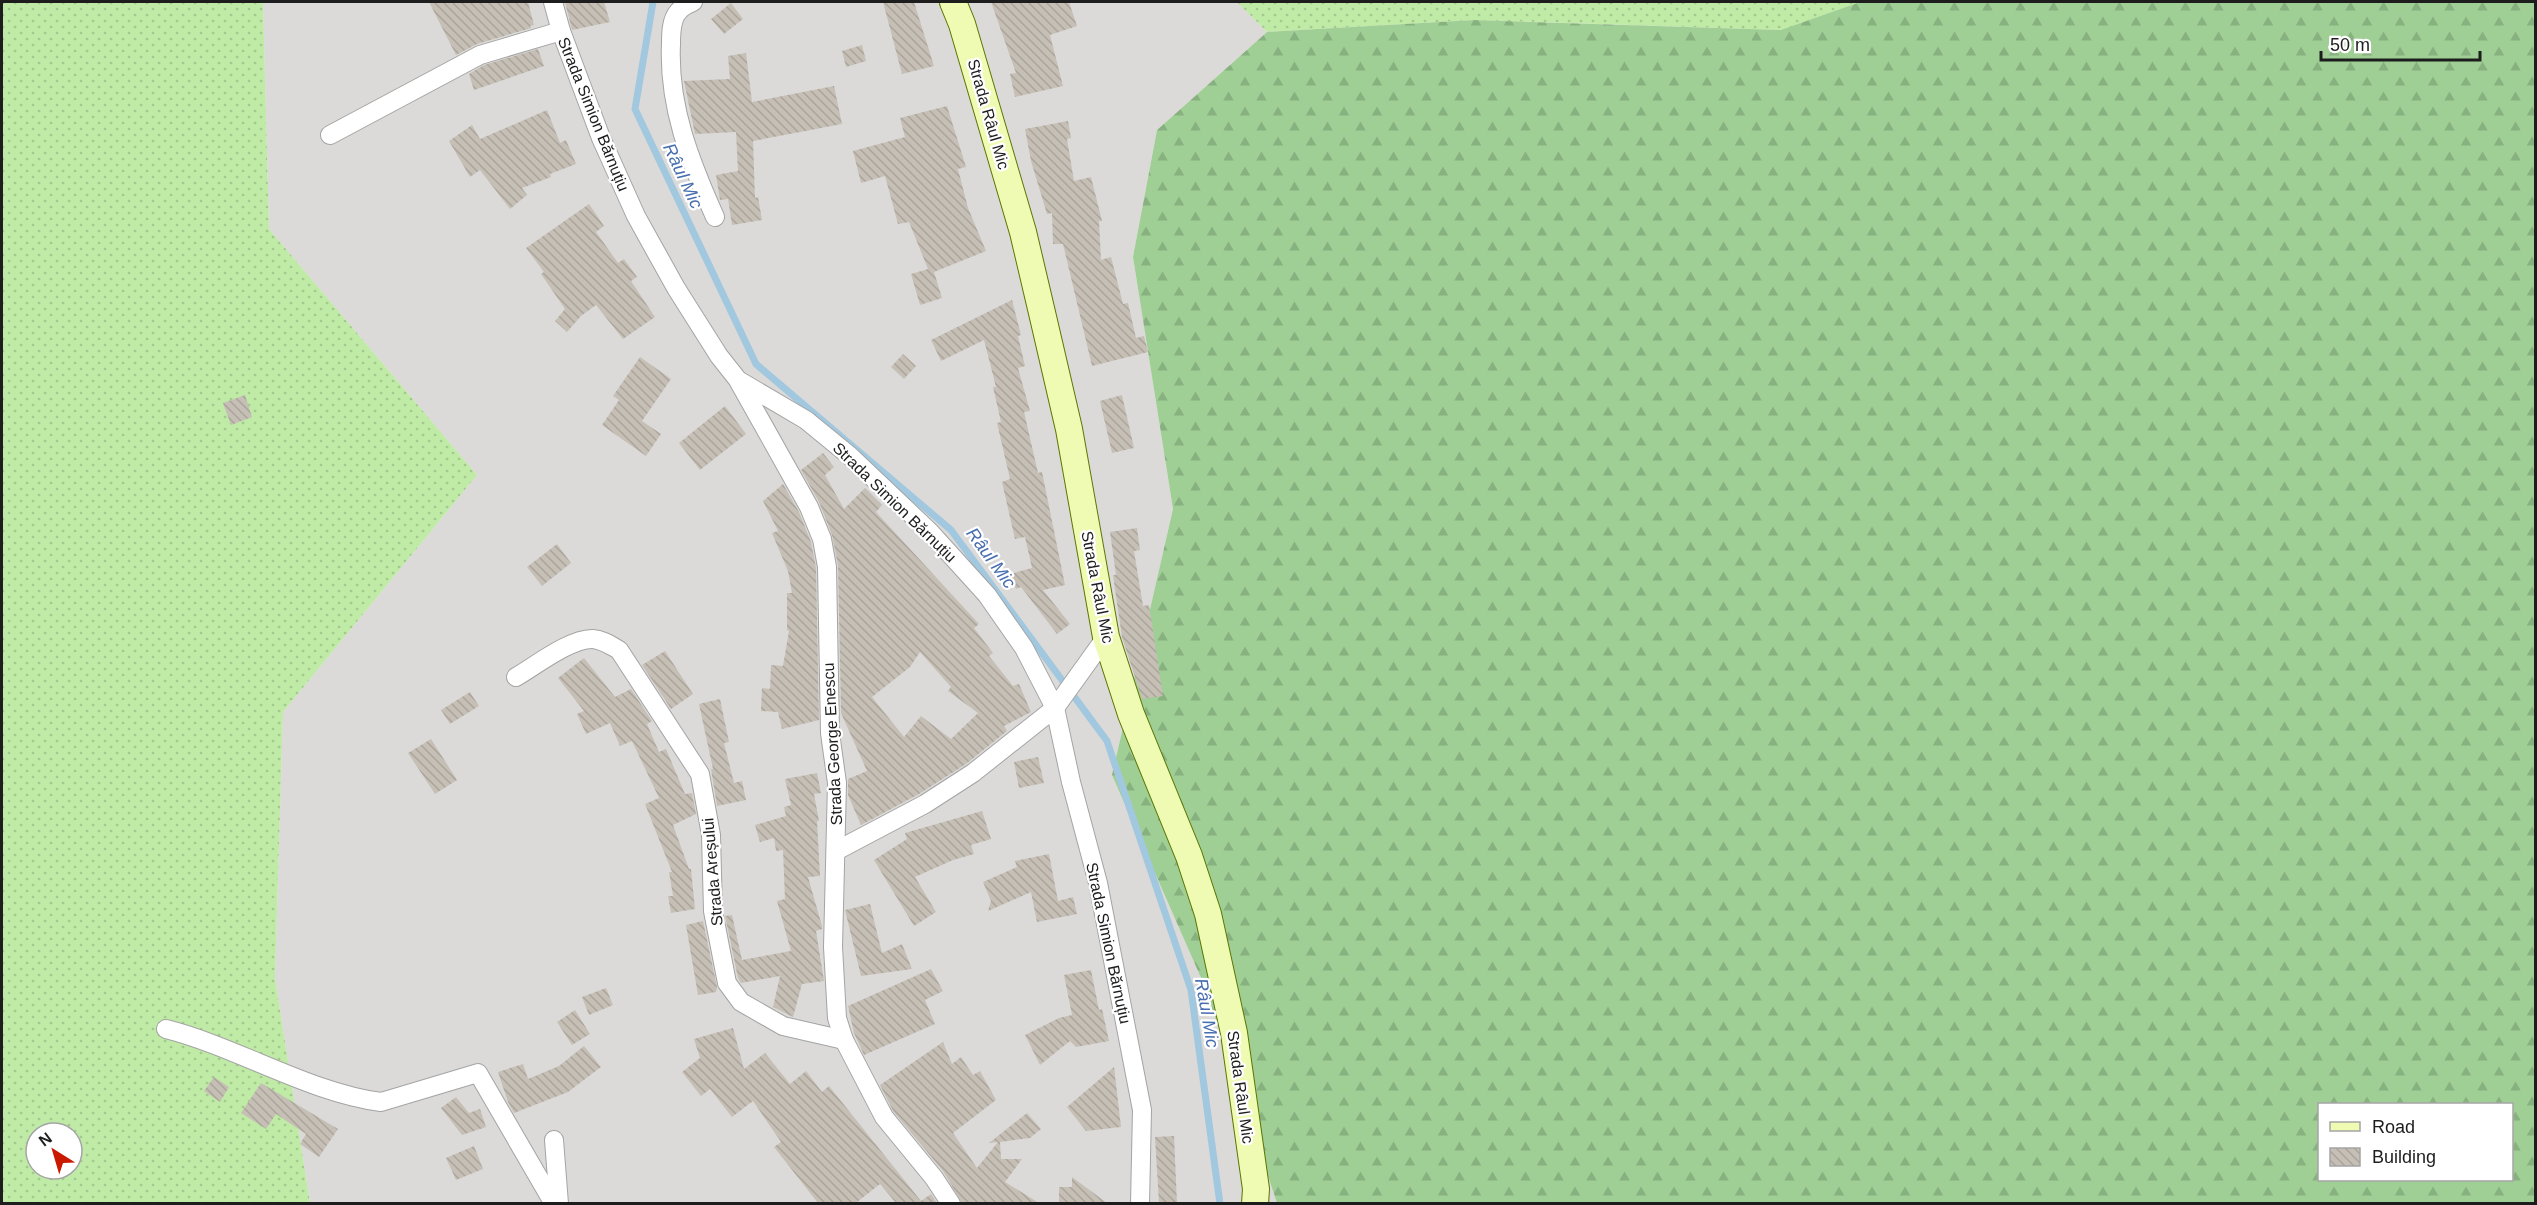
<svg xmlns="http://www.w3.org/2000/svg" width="2537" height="1205" font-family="Arial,sans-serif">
<defs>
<pattern id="grass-dots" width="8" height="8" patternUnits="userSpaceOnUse" patternTransform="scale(1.5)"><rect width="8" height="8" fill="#bfeba6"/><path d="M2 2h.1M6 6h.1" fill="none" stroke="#a4c98e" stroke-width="1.8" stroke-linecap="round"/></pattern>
<pattern id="forest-firs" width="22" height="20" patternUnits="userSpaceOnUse" patternTransform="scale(1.5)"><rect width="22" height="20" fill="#9fcf95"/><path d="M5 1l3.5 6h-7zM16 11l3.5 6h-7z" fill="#88b180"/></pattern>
<pattern id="building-back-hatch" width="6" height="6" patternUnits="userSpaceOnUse" patternTransform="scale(1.5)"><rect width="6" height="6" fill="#c6bfb5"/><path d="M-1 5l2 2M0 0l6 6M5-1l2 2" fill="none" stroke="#aaa49b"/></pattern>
</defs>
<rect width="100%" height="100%" fill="#eeece2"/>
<!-- residential -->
<polygon fill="#dbdad9" points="263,2 1237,2 1267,32 1157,130 1133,257 1173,509 1112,775 1205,987 1277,1203 310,1203 275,978 283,712 477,475 269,229"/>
<!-- grass -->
<g fill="url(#grass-dots)" fill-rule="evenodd">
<path d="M2,2H263L269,229L477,475L283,712L275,978L310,1203L2,1204ZM36,1133H72V1169H36Z"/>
<polygon points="1237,2 1860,2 1782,30 1474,20 1267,32"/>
</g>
<!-- forest -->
<path fill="url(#forest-firs)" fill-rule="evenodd" d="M1860,2H2535V1203H1277L1205,987L1112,775L1173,509L1133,257L1157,130L1267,32L1474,20L1781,30ZM2320,1104H2512V1180H2320Z"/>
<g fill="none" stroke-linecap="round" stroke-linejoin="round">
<!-- stream -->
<polyline stroke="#a1c8de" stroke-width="7" points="653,2 635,109 756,364 951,530 1107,741 1191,990 1220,1204"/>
</g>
<!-- building -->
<g fill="url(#building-back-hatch)" fill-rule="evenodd">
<polygon points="429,2 528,2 534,25 530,26 531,28 477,44 456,55"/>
<polygon points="565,2 604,2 610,22 572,30"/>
<polygon points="883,2 914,2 934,66 902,74"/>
<polygon points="991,2 1069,2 1077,26 1050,35 1063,86 1015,97 1010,74 1016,73"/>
<polygon points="731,3 743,19 724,34 711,19"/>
<polygon points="862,45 866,61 846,67 842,51"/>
<polygon points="538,49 544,66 474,90 469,74 484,65"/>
<polygon points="746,53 752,102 834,86 842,124 753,141 755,198 758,197 762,220 732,225 728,199 720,200 716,175 738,171 736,132 695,134 684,81 730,79 728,56"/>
<polygon points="947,106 966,167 958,169 968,208 986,251 934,272 942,298 920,305 911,274 928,269 909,222 898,224 885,176 861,183 853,151 905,137 900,118"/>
<polygon points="547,110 560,143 566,140 576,164 550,174 551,177 522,188 527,195 510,209 480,170 470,177 449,141 472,125 480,139"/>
<polygon points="1068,121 1071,138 1067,139 1074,181 1091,177 1102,221 1099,221 1101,260 1111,257 1123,304 1128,303 1136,338 1144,336 1148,352 1092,366 1063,244 1053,244 1052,213 1047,214 1031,161 1025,129"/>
<polygon points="589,204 604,226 596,232 618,263 624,259 637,277 631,281 655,317 623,339 596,305 581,316 567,332 555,321 565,309 541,274 544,272 526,248"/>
<polygon points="1012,300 1021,335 1018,336 1025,366 1018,368 1030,411 1024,412 1038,473 1042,472 1065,585 1043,590 1070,624 1057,634 1021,587 1016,589 1010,574 1032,568 1025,537 1015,539 1002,482 1010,479 997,423 1001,422 993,387 996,387 984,340 941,361 931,340"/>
<polygon points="903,354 916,366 904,379 891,367"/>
<polygon points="640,357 671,379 642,421 661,434 646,456 602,425 619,400 613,396"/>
<polygon points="245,395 252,417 231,425 223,403"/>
<polygon points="1122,395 1134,448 1112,453 1100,401"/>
<polygon points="725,406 746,434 700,470 679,443"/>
<path d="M823,453L834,467L825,475L844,509L865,488L882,505L876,512L979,624L974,628L993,653L989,656L1013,686L1019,684L1031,712L1004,726L1007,731L966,764L919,794L861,825L848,795V779L867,771L841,713L838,565L832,535L819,502L801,470ZM920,652L951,687L948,691L978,713L951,739L921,716L904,737L872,697L910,667Z"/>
<polygon points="783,484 799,512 811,542 816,568 819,720 782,729 778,712 761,711 762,688 770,689 771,665 783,666 789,631 787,630 787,593 792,593 788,571 772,533 778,531 763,501"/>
<polygon points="1137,528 1140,550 1134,551 1143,606 1149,605 1163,696 1142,699 1122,637 1113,575 1116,575 1110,532"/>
<polygon points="557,544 571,563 542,586 527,567"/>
<polygon points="665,651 693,694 671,709 642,665"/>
<polygon points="584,658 615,697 631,689 652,721 647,724 659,752 666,749 685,794 692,793 696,814 673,825 689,869 691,869 695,909 671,913 668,896 673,896 669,872 672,872 645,804 659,798 632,741 620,746 610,723 586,734 577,714 584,711 558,678"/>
<polygon points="470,692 479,706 450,724 441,710"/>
<polygon points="720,699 729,742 724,743 734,783 742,781 746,800 717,806 711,769 713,769 699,704"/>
<polygon points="431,739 457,780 435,794 408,753"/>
<polygon points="1038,757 1044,783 1019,788 1014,762"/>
<polygon points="817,773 821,793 814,794 819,821 817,821 820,876 808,877 822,926 822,929 816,931 824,981 802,984 793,1017 773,1007 780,976 741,983 738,978 725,916 732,915 742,960 791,951 777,901 785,899 783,850 776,851 774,838 760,842 755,825 786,816 784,807 791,805 785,779"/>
<polygon points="982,811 991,839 971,845 974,854 953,860 915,877 936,912 914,926 874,860 907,839 905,833"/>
<polygon points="1049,854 1058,901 1073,897 1077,914 1037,922 1031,892 988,911 991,901 983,882 1017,867 1015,861"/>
<polygon points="870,904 882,953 902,944 912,969 861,976 845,910"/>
<polygon points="703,921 717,987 716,992 698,995 686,925"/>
<polygon points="931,969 943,991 925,1000 935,1024 864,1055 854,1033 848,1006"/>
<polygon points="1091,970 1099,1010 1102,1009 1109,1041 1076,1047 1070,1041 1040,1065 1025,1035 1059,1018 1072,1015 1064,975"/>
<polygon points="606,988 613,1005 589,1015 582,997"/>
<polygon points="575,1010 590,1034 572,1045 557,1022"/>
<polygon points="733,1028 744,1069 765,1053 790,1084 806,1071 822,1092 829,1086 921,1201 931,1194 937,1203 896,1203 880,1184 856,1203 818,1203 774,1147 781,1142 753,1101 732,1117 710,1089 701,1096 682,1072 700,1058 694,1039"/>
<polygon points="943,1042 952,1064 961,1057 973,1075 980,1071 996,1100 953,1133 977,1168 998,1142 989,1143 1027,1113 1041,1129 1030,1138 1000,1142 1001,1159 1022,1159 1005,1182 1039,1203 962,1203 943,1171 893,1111 880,1085"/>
<polygon points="584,1046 601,1067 568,1092 514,1113 508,1102 498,1072 523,1064 528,1079 559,1066"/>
<polygon points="1114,1067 1121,1127 1086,1131 1067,1107"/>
<polygon points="214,1077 229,1087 220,1102 204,1091"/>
<polygon points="261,1083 338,1129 319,1157 300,1144 306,1134 276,1114 266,1129 241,1113"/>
<polygon points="456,1097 469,1113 480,1109 486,1127 462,1135 441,1108"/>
<polygon points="1174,1136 1177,1203 1159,1203 1155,1137"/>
<polygon points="474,1146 483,1169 456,1180 446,1158"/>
<polygon points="1072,1177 1107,1203 1059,1203 1059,1187 1072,1187"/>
</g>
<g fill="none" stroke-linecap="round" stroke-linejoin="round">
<defs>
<g id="street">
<polyline points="553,2 561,31 601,138 636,216 676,288 719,356 738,380 806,420 850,456 930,532 987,595 1024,648 1055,708 1071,782 1098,883 1142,1110 1140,1204"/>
<path d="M693,2C688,4 681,8 678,12C671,20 671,34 671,44C668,106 690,161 715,217"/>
<polyline points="330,135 480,55 561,31"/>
<polyline points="739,382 809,507 822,539 827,567 830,733 837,783 833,947 837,1018 844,1040 884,1117 934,1178 951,1204"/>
<path d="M516,677C535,666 571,638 593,639C603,640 610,645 619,650L700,774L711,835L713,911L727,983L741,1002L783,1026L844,1040"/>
<polyline points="836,851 925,804 973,773 1055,708 1106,637"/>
<path d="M166,1029C237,1047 310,1093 381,1102L478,1073L554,1204"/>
<polyline points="554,1140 559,1204"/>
</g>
<polyline id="secondary" points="953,2 962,24 1023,232 1043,317 1069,429 1106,637 1131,714 1189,856 1208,914 1234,1033 1256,1189 1255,1204"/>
</defs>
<!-- street casing -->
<use href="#street" stroke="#a4a4a4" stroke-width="20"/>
<!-- secondary casing -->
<use href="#secondary" stroke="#5b7602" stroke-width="28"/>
<!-- street -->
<use href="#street" stroke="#fff" stroke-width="18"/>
<!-- secondary -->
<use href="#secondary" stroke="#effbb3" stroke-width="26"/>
</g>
<g text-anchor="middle" stroke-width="4.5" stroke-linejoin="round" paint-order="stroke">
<!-- street labels -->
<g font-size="16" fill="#1d1d1d" stroke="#fff">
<text transform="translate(594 114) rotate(68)" y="6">Strada Simion Bărnuțiu</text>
<text transform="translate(989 114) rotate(74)" y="6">Strada Râul Mic</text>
<text transform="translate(895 502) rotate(44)" y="6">Strada Simion Bărnuțiu</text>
<text transform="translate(1098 587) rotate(79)" y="6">Strada Râul Mic</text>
<text transform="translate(832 744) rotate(-93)" y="6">Strada George Enescu</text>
<text transform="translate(712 872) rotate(-95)" y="6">Strada Areșului</text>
<text transform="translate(1109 943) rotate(78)" y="6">Strada Simion Bărnuțiu</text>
<text transform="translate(1241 1087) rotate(82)" y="6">Strada Râul Mic</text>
</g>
<!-- water labels -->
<g font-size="18" font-style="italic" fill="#476eaf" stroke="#fff">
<text transform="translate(683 176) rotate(65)" y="6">Râul Mic</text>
<text transform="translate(991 558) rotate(54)" y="6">Râul Mic</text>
<text transform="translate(1207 1013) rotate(80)" y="6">Râul Mic</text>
</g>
</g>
<!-- border -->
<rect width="2537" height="1205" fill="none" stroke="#1d1d1d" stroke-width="6"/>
<!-- legend -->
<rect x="2318" y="1103" width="195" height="78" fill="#ffffff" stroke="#a5a5a5" stroke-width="1.5"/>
<rect x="2330" y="1122" width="30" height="9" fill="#effbb3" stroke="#a5a5a5" stroke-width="1.5"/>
<text x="2372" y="1133" font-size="18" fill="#1d1d1d">Road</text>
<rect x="2330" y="1148" width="30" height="18" fill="url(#building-back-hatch)" stroke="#a5a5a5" stroke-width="1.5"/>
<text x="2372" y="1163" font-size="18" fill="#1d1d1d">Building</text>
<!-- north arrow -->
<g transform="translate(54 1151) rotate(323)"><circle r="28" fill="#ffffff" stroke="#a5a5a5" stroke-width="1.5"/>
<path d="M0-4.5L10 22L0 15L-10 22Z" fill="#c91900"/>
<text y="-9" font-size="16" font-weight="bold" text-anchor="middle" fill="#1d1d1d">N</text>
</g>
<!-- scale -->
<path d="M2321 51v9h159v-9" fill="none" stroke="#1d1d1d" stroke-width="3"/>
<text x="2330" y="51" font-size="18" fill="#1d1d1d" stroke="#ffffff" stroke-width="4.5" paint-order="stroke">50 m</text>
</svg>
